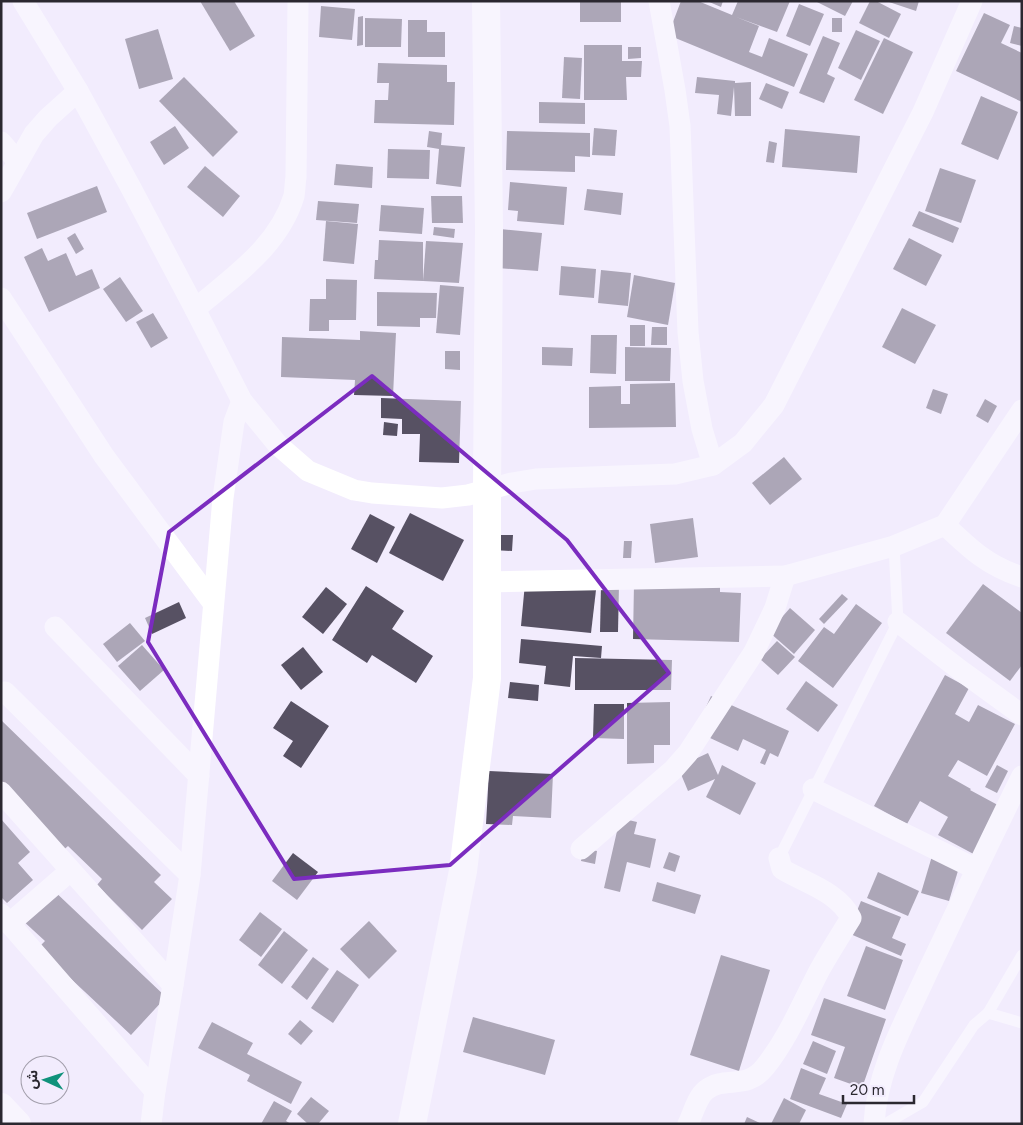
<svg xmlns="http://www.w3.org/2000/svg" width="1023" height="1125" font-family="Figtree,'Noto Sans Arabic',sans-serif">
<rect width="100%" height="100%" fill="#f2ecfd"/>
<!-- building -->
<g fill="#575163">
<polygon points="200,1 234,1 255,36 230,51"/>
<rect x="580" y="1" width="41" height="21"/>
<polygon points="681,1 698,1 732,15 738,1 790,1 777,32 736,17 759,26 749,52 762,57 769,38 808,54 794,87 668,35"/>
<polygon points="707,1 723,1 721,7"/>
<polygon points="815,1 853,1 845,16"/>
<polygon points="870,1 876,1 901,14 889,38 859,23"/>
<polygon points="886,1 919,1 916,11"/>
<polygon points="799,4 824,14 810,46 786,36"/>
<polygon points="321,6 355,9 352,40 319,37"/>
<polygon points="984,13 1010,25 1001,43 1022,53 1022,102 956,71"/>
<polygon points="363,16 363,45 357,46 358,17"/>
<polygon points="365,18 402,19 401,47 365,47"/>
<rect x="832" y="18" width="10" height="14"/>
<polygon points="408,20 427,20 427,32 445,32 445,57 408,57"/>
<polygon points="1014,26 1022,28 1022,46 1010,43"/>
<polygon points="158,29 173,79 139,89 125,39"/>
<polygon points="856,30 880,41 861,80 838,68"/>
<polygon points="823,36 840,43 827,74 835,78 824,103 799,93"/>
<polygon points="884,38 913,52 883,114 854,100"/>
<polygon points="584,45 622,45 622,61 642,61 641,77 626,77 627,100 584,100"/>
<polygon points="628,47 641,47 641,58 628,59"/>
<polygon points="564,57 582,58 580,99 562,98"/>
<polygon points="378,63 447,65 447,82 455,82 454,125 374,123 375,100 388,100 389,83 377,83"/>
<polygon points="184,77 238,132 213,157 159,101"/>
<polygon points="697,77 735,81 735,83 751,82 751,116 735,116 734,87 731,116 717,114 719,95 695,93"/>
<polygon points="766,83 789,92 782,109 759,99"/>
<polygon points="981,96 1018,112 998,160 961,144"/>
<polygon points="539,102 585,103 585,124 539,123"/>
<polygon points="175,126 189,148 164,165 150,142"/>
<polygon points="594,128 617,130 615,156 592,155"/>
<polygon points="785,129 860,136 857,173 782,167"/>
<polygon points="429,131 442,133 441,145 465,147 461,187 436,184 439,149 427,147"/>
<polygon points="507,131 590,133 590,157 575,156 575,172 506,170"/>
<polygon points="769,141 777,143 774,163 766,162"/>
<polygon points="388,149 430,150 429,179 387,178"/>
<polygon points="336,164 373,167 372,188 334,185"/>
<polygon points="205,166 240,196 223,217 187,187"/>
<polygon points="940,168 976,180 961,223 925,211"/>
<polygon points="510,182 567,187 564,225 517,221 518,211 508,210"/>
<polygon points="97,186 107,212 37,239 27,213"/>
<polygon points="587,189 623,193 621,215 584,210"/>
<polygon points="431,196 462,196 463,223 432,223"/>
<polygon points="318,201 359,204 357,223 316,220"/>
<polygon points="381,205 424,208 422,234 379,231"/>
<polygon points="919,211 959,228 953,243 912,226"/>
<polygon points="326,221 358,224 354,264 323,261"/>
<polygon points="434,227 455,229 454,238 433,235"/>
<polygon points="500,229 542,233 538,271 497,268"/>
<polygon points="75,233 84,249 76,254 67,238"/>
<polygon points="909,238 942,255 926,286 893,269"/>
<polygon points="379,240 423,242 423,281 374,279 375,260 378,260"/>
<polygon points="426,241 463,243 459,283 423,281"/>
<polygon points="42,248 48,261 66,253 76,276 92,269 100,288 49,312 24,257"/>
<polygon points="561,266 596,269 594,298 559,295"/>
<polygon points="601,270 631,273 628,306 598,303"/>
<polygon points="634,275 675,283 668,325 627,317"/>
<polygon points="120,277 143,311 126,322 103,289"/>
<polygon points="326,279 357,280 356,320 329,320 329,331 309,331 310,299 326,299"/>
<polygon points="440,285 464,287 460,335 436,333"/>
<polygon points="377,292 437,293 436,318 420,318 420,327 377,326"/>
<polygon points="902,308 936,325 915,364 882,347"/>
<polygon points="153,313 168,338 151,348 136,322"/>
<rect x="630" y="325" width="15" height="21"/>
<polygon points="652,327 667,327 667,345 651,345"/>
<polygon points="360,331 396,333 393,396 354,395 355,380 281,377 282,337 360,340"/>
<polygon points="591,335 617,335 616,374 590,373"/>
<polygon points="542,347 573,348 572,366 542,365"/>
<polygon points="625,347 671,348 670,381 625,381"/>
<polygon points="445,351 460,351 460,370 445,369"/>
<polygon points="675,383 676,427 589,428 589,387 621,386 621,404 630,404 630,384"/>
<polygon points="933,389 948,394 941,414 926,408"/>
<polygon points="381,398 461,401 459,463 419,462 420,434 402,434 402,419 381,418"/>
<polygon points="985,399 997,406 988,423 976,416"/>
<polygon points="384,422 398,424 397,436 383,435"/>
<polygon points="784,457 802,479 770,505 752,483"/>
<polygon points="410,513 464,540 443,581 389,553"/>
<polygon points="370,514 395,527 377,563 351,549"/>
<polygon points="693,518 698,557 655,563 650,524"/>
<polygon points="493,535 513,535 512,551 493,550"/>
<polygon points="624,541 632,541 631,558 623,558"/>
<polygon points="525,583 596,590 591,633 521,626"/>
<polygon points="634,583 720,586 720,592 741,593 739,642 633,639"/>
<polygon points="983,584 1022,613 1022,665 1010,681 946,633"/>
<polygon points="601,585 619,585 618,632 600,632"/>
<polygon points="366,586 404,611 392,629 433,656 416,683 372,655 367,663 332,640"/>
<polygon points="326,587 347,604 323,634 302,617"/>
<polygon points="842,594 848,599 824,624 819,619"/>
<polygon points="179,602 186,618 152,634 145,618"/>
<polygon points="856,604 882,623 833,688 798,661 824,627 834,634"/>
<polygon points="790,608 815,630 794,654 769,632"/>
<polygon points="130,623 145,641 117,662 103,644"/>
<polygon points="521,639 602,646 601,658 573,656 570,687 544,684 546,666 519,663"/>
<polygon points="777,641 795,657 778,675 760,659"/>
<polygon points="142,645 164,670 140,691 118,666"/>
<polygon points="303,647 323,672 301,690 281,665"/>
<polygon points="575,658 672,660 671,690 575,690"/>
<polygon points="945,675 969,688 955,714 969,722 978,705 1015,724 987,776 958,760 948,776 971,789 970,790 1007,810 981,858 938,835 948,817 920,801 907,824 874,806"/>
<polygon points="806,681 838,705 818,732 786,709"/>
<polygon points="510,682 539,685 538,701 508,698"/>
<polygon points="711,696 789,731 778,757 770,753 765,765 760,763 766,750 743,739 738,751 695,731"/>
<polygon points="291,701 329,726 301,768 283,756 293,741 273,728"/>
<polygon points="670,702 670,745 654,745 654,763 627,764 627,703"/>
<polygon points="594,704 624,704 624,739 593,738"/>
<polygon points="1,720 161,875 154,882 172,899 142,930 97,885 102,879 68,846 59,854 1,794"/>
<polygon points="708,753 718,775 722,765 756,783 740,815 706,797 715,779 688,791 678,767"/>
<polygon points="997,765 1008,771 997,793 985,787"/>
<polygon points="489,771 553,774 551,818 513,816 512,825 486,824"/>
<polygon points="620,818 637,822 634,834 656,839 650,868 627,862 620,892 604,888"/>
<polygon points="1,819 30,852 18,863 33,880 7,903 1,897"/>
<polygon points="583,848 597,851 595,864 581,861"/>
<polygon points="669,852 680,856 675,872 663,868"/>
<polygon points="293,853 318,872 297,900 272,881"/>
<polygon points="932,856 960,864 949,901 921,893"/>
<polygon points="878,872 919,891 908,916 867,898"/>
<polygon points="657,882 701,895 695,914 652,901"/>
<polygon points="50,887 166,997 131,1035 38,948 45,941 21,919"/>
<polygon points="861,901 901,917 892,938 906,944 901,956 848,933"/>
<polygon points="260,912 282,929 261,957 239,940"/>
<polygon points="369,921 397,951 369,979 340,949"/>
<polygon points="284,931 308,950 282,984 258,965"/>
<polygon points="866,946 903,960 885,1010 847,996"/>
<polygon points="721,955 770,970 739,1071 690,1055"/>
<polygon points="313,957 329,969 307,1000 291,987"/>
<polygon points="337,970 359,985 333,1023 311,1008"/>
<polygon points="824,998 886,1019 862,1088 834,1078 845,1047 811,1035"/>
<polygon points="473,1017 555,1040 545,1075 463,1052"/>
<polygon points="300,1020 313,1031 301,1045 288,1034"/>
<polygon points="212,1022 253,1043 247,1054 302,1082 291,1104 247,1081 250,1075 198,1048"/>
<polygon points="813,1041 836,1051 827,1074 803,1064"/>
<polygon points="801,1068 826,1078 819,1094 847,1104 841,1118 790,1099"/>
<polygon points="311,1097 329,1111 318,1124 308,1124 297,1114"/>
<polygon points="784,1098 806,1110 799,1124 771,1124"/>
<polygon points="274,1101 292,1111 286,1121 291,1124 261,1124"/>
<polygon points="747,1117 762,1124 744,1124"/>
</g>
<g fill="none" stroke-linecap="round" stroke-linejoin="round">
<!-- service -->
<g stroke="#fff" stroke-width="11">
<polyline points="779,858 898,622 894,546"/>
<polyline points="988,1013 1022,955"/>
<polyline points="885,1124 923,1102 974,1025 988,1013 1022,1023"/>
</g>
<!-- minor -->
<g stroke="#fff" stroke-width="21">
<polyline points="23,1 78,91 131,188 195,309 242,401 278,445 308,471 354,490 372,493 442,498 468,495 512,483 536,479 675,474 713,465 743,443 774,405 923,112 972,1"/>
<polyline points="659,1 675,90 680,126 688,332 693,381 702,429 713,465"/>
<polyline points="1,142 18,162"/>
<polyline points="1,192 34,134 48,118 78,91"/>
<polyline points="1,298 104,456 213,603"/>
<path d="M195,309C233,277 279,246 294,196C295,190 295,183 296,177L298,1"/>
<path d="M945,525C970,549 988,566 1022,577"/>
<polyline points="487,582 785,576 894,546 945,525 1022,410"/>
<polyline points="898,622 960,670 1022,715"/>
<polyline points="55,627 199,776"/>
<polyline points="5,692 190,875"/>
<polyline points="813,789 976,869"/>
<polyline points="1,792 173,985"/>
<polyline points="581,849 673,770 688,753 754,652 775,608 785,576"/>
<polyline points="1,914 155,1091"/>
<polyline points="9,924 70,871"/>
<polyline points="151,1124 155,1091 173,985 190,875 223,498 234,422 242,401"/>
<path d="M688,1124C693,1114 697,1097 706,1090C725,1075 746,1091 765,1067C788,1038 802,1004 819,971C829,953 840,936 851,918C839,892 805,883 782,869L779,858"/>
<path d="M874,1124C877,1069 906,1020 928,971C959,906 990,840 1022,776"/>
</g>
<!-- tertiary -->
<polyline stroke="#fff" stroke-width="26" points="1,1106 18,1124"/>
<!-- secondary -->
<polyline stroke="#fff" stroke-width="28" points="412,1124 463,871 487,678 487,490 489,229 486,1"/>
</g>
<!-- marked area -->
<path d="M0 0H1023V1125H0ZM372,376L567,540L669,673L450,865L294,879L148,642L169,532Z" fill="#f2ecfd" fill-opacity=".55" fill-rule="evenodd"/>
<path fill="none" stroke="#7b2cbf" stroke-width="4" stroke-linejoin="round" d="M372,376L567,540L669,673L450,865L294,879L148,642L169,532Z"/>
<!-- border -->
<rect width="1023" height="1125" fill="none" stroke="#2b2830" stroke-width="5"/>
<!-- north arrow -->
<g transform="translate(45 1080) rotate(273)"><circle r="24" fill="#f2ecfd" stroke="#a29eab"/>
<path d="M0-4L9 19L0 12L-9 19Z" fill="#10927b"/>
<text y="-8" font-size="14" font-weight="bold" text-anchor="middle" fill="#2b2830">ش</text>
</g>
<!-- scale -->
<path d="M843 1095v8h71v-8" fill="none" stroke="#2b2830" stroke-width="2.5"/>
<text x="850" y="1095" font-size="15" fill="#2b2830" stroke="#f2ecfd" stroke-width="4" paint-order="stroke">20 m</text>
</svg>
